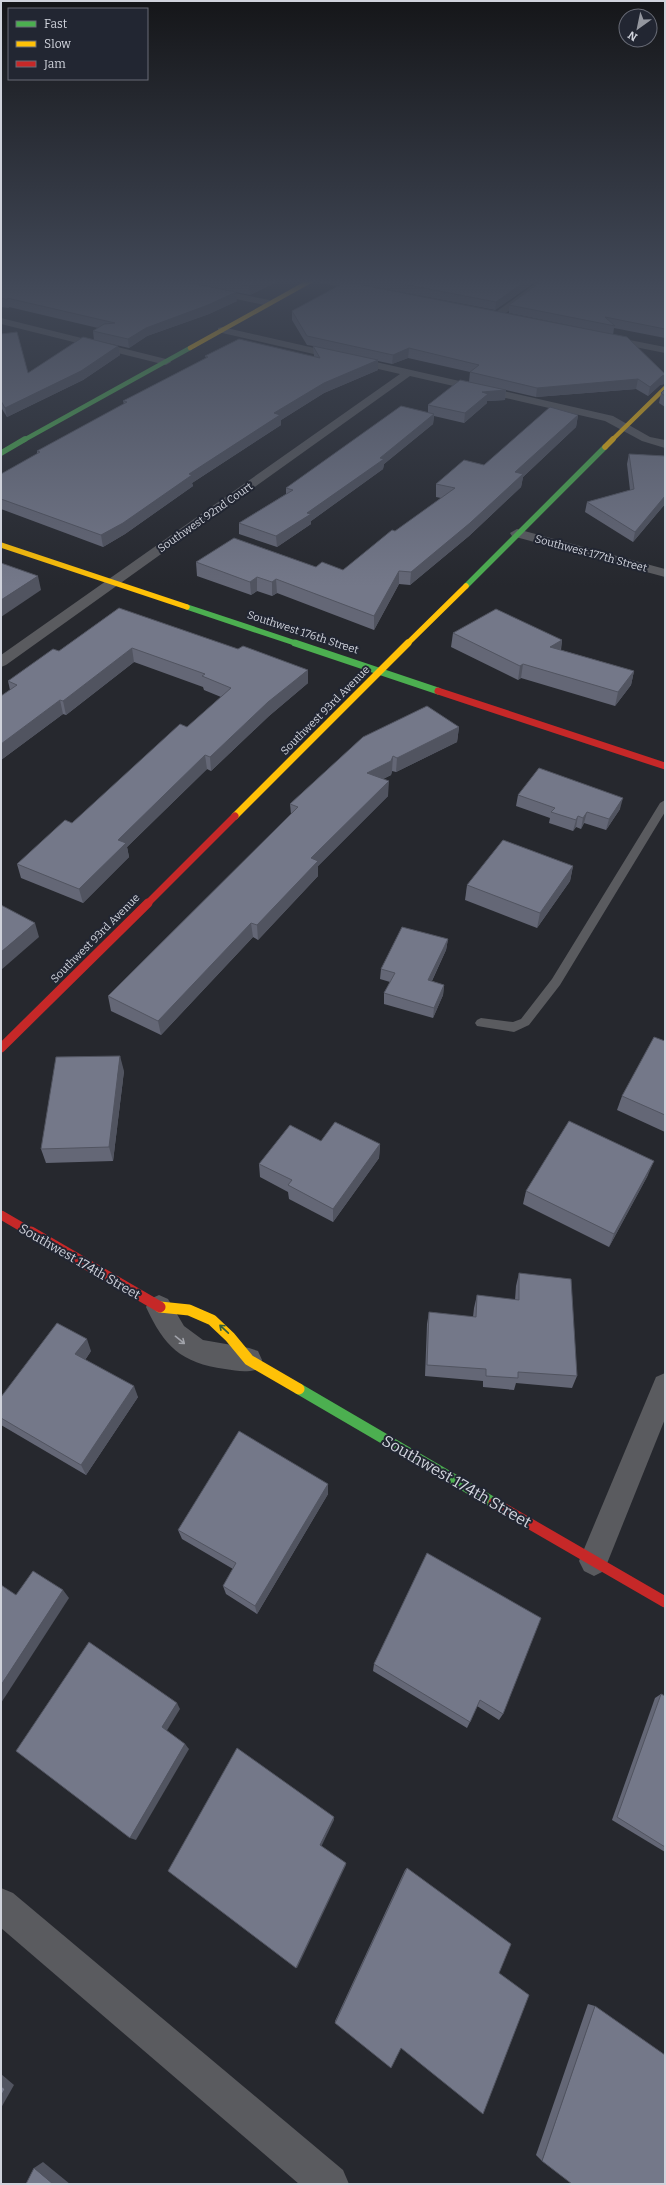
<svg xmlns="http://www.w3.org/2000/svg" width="666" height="2185" font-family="Bitter,serif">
<rect width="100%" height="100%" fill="#26282e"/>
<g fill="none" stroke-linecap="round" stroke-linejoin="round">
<!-- lane -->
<polygon fill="#5a5b5f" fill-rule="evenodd" points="665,800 665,812 560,985 529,1025 514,1032 477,1026 475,1023 477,1020 481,1018 513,1022 521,1019 552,979 660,803"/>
<!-- street -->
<g fill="#5a5b5f" fill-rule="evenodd">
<polygon points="154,280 171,280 269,300 274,303 269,306 159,283"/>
<polygon points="316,280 334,280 367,286 372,289 367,292 321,283"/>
<polygon points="540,280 551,280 499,318 493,318 493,314"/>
<polygon points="1,318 170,360 171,362 166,365 1,324"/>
<polygon points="222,327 613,416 650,437 665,440 665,448 642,441 605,421 410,376 6,665 1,667 1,655 400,374 218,332 218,328"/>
<polygon points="604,335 665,347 665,353 600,340 599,338"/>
<polygon points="517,529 665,569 665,577 512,536 510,533"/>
<path d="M159,1295L168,1299L184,1326L203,1340L249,1348L258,1351L262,1360L258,1369C247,1373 237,1371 225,1369C181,1363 164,1346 146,1307L150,1299Z"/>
<polygon points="665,1373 665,1419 604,1571 594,1576 584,1571 579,1561 656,1377"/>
<polygon points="1,1888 13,1893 343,2170 349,2184 299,2184 1,1928"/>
</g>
<!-- fast-far3 -->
<polyline stroke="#4caf50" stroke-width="4.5" points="24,440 190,348"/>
<!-- fast-far2 -->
<g stroke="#4caf50" stroke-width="5.5">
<polyline points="1,453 25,439"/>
<polyline points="466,586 605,447"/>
<polyline points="187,607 298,644"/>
</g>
<!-- fast-far1 -->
<polyline stroke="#4caf50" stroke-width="7" points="295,643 438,691"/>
<!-- fast -->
<polyline stroke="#4caf50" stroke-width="11" points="299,1389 494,1503"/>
<!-- slow-far3 -->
<g stroke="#ffc107" stroke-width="4.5">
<polyline points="190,348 312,280"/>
<polyline points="612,440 665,388"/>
</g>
<!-- slow-far2 -->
<g stroke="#ffc107" stroke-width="5.5">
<polyline points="605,447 613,439"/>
<polyline points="1,545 187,607"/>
<polyline points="407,644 466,586"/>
</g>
<!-- slow-far1 -->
<polyline stroke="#ffc107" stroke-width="7" points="235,816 408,643"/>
<!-- slow -->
<polyline stroke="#ffc107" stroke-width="11" points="160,1307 189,1310 212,1320 230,1337 249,1360 299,1389"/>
<!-- jam-far2 -->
<g stroke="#c62828" stroke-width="7">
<polyline points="438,691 665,766"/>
<polyline points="147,904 235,816"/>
</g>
<!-- jam-far1 -->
<g stroke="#c62828" stroke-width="9">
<polyline points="1,1048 148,903"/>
<polyline points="1,1215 32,1233"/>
</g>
<!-- jam -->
<g stroke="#c62828" stroke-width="11">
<polyline points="31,1232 160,1307"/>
<polyline points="494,1503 665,1602"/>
</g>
</g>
<!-- wall -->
<g fill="#646776">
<polygon points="1,280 237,301 209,314 147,336 129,348 94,340 93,331 98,328 9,307 9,308 1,307"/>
<polygon points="177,280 281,280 250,295"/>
<polygon points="337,280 538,280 495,310 360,284 602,332 509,313 509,305 665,280 665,338 614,328 613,335 664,384 660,385 648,396 636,389 536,397 506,390 505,400 487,401 487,403 464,423 434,416 433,424 384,464 383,469 311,521 311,524 277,547 239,534 239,523 286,494 286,488 428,413 428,405 469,382 470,372 408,358 392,364 378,361 378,370 324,393 281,420 281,425 192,483 193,486 125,534 103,547 1,509 1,474 37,454 37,451 124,404 123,401 206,358 205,356 314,356 313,346 307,345 292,320 292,311 337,287"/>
<polygon points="1,334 28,373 118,346 120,355 83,380 7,417 2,409 1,409"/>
<polygon points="665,389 665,407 659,403 661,393"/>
<polygon points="578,415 576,427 523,477 521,487 469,536 410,585 399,584 374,630 277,593 272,596 257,591 251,595 197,576 196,562 316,567 343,570 441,498 436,497 436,484 484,465"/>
<polygon points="629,454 665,456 665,504 633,542 585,512 587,502 630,490 627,464"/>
<polygon points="119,608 308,683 269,716 211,771 207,769 127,847 129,857 83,903 21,878 17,864 72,823 187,727 221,697 204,690 203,687 134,662 66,715 63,714 1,760 1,696 10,690 8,681 59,651"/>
<polygon points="453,633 562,640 561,650 634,671 631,685 615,706 521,678 518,680 451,647"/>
<polygon points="459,727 457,742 396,772 392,771 391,775 383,779 388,796 318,866 318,876 258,940 253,937 161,1035 111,1011 108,996 291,814 290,804 363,737"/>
<polygon points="518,795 620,809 606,830 584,823 581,829 576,827 573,831 549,823 550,818 516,806"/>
<polygon points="573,866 570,881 537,928 465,900 467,885"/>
<polygon points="448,939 446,950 432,981 444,985 443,995 433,1018 384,1004 384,993 390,982 380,979 381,969"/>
<polygon points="665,1041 665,1132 617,1110 622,1096"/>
<polygon points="124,1071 113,1161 46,1163 41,1149"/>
<polygon points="321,1141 380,1144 379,1158 333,1222 289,1199 288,1192 260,1177 259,1164"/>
<polygon points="648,1175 609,1247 523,1204 526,1191"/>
<polygon points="519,1273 577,1376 572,1388 516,1383 514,1390 483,1387 483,1381 425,1376 427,1324 429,1312 473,1317 474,1308 477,1295 515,1300 516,1286"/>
<polygon points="91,1351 85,1360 138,1397 86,1475 1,1425 1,1397"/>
<polygon points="328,1484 328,1494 257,1614 226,1594 223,1586 233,1569 182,1539 178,1530"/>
<polygon points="427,1553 503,1714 499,1720 477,1706 470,1722 467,1728 373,1671 374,1664"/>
<polygon points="661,1694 665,1696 665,1852 612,1820 655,1698"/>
<polygon points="407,1868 499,1973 401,2048 335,2023 335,2021 405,1870"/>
<polygon points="588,2004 595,2006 542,2161 536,2155"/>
</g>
<!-- shaded-wall -->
<g fill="#515460">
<polygon points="263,280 281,280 250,295 249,286"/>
<polygon points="527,280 538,280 495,310 496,302"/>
<polygon points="236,292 237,301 209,314 147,336 129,348 128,339 146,328"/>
<polygon points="118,346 120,355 83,380 7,417 5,408"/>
<polygon points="409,348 408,358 392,364 393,355"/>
<polygon points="378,360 378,370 324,393 281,420 281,425 192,483 193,486 125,534 103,547 101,535 189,474 274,413 324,383"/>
<polygon points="665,375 664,384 660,385 648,396 650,387 662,376"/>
<polygon points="638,379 636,389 536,397 537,388"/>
<polygon points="506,390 505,400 487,401 487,403 464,423 465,413 482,392"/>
<polygon points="434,414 433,424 384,464 383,469 311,521 311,524 277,547 276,536 380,458"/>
<polygon points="578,415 576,427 523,477 521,487 469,536 410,585 411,572 515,472"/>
<polygon points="665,496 665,504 633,542 635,532"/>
<polygon points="399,571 399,584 374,630 374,616"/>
<polygon points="38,576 41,590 1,617 1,600"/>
<polygon points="257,577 257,591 251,595 250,582"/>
<polygon points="276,579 277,593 272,596 272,582"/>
<polygon points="562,640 560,653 550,647"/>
<polygon points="132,648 134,662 66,715 63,701"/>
<polygon points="523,664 521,678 518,680 520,666"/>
<polygon points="308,670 308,683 269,716 211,771 210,757 268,702"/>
<polygon points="634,671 631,685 615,706 618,692"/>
<polygon points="60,700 63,714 1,760 1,744"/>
<polygon points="459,727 457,742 396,772 397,758"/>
<polygon points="205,755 207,769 127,847 129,857 83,903 79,889 118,840"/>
<polygon points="393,756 392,771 391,775 367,787 367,773"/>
<polygon points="389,781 388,796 318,866 318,876 258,940 257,925 311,858"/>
<polygon points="623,798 620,809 606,830 609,819"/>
<polygon points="587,812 584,823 581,829 583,818"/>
<polygon points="578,816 576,827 573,831 576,820"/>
<polygon points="573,866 570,881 537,928 540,913"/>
<polygon points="35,923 39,937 1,970 1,952"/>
<polygon points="251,923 253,937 161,1035 158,1021"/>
<polygon points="448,939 446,950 427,991 428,980"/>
<polygon points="444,985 443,995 433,1018 434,1008"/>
<polygon points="120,1056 124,1071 113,1161 109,1147"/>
<polygon points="380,1144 379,1158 333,1222 333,1209"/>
<polygon points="654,1161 648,1175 609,1247 614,1234"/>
<polygon points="87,1339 91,1351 81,1366 75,1354"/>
<polygon points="134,1386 138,1397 86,1475 81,1465"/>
<polygon points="328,1484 328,1494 257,1614 255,1606"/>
<polygon points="63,1590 69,1598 1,1703 1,1685"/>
<polygon points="177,1703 180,1709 166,1732 162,1727"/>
<polygon points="185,1744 189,1749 136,1840 130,1838"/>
<polygon points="334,1817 334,1820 321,1847 320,1845"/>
<polygon points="346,1863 346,1865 297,1968 296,1968"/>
<polygon points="1,2074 14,2085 1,2108"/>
<polygon points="43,2162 70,2184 53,2184 34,2168"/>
</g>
<!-- building -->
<g fill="#747889" stroke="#515460">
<polygon points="1,280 175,280 236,292 208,305 146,328 128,339 93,331 104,324 115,323 7,298 8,300 1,298"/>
<polygon points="218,280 263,280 249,286"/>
<polygon points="337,280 627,337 665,374 665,375 662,376 650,387 638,379 537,388 470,372 479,365 409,348 393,355 307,336 292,311 340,285"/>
<polygon points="382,280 527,280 496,302"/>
<polygon points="543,280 665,280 665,329 605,317 615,326 509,305"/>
<polygon points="17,332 28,373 83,337 118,346 81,371 5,408 1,401 1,334"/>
<polygon points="239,339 320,358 313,346 378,360 324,383 274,413 280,415 189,474 192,475 123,523 101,535 1,499 1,474 40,452 37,451 127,402 123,401 208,357 205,356"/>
<polygon points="460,380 506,390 482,392 488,394 465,413 428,405"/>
<polygon points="665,389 665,396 661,393"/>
<polygon points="401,406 434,414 380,458 384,459 307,513 311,514 276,536 239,523 293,490 286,488"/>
<polygon points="550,407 578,415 515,472 523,474 470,523 411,572 399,571 374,616 276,579 272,582 257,577 250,582 196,562 234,538 316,567 322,562 343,570 392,530 395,531 455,488 436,484 464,460 484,465"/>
<polygon points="629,454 665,456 665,496 635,532 587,502 634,489"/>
<polygon points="1,563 38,576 1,600"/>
<polygon points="119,608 238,649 243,646 308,670 268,702 210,757 205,755 118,840 126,843 79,889 17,864 65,820 72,823 180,724 187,727 231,688 202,676 205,674 132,648 63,701 60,700 1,744 1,696 17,685 8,681 53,649 59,651"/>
<polygon points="496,609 562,640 550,647 634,671 618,692 523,664 520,666 453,633"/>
<polygon points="427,706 459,727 397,758 393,756 391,761 367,773 389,781 311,858 318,861 257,925 251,923 158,1021 108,996 298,807 290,804 363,737"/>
<polygon points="539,768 623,798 609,819 587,812 583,818 578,816 576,820 551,812 555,808 518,795"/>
<polygon points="503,840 573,866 540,913 467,885"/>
<polygon points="1,905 35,923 1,952"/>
<polygon points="402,927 448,939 428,980 444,985 434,1008 384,993 395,973 381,969"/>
<polygon points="654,1037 665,1041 665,1115 622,1096"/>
<polygon points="120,1056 109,1147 41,1149 56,1057"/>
<polygon points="569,1121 654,1161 614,1234 526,1191"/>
<polygon points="335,1122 380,1144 333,1209 288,1185 292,1180 259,1164 290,1125 321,1141"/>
<polygon points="519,1273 571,1279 577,1376 518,1372 518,1378 486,1376 486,1369 427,1365 429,1312 476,1317 477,1295 519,1300"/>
<polygon points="57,1323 87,1339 75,1354 134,1386 81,1465 1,1418 1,1397"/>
<polygon points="239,1431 328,1484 255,1606 223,1586 236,1563 178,1530"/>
<polygon points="427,1553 541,1618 503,1714 480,1700 470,1722 374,1664"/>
<polygon points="33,1571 63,1590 1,1685 1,1585 16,1595"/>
<polygon points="89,1642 177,1703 162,1727 185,1744 130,1838 16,1751"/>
<polygon points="661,1694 665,1696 665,1847 617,1817"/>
<polygon points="237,1748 334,1817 320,1845 346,1863 296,1968 168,1871"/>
<polygon points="407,1868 511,1944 499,1973 529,1995 483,2114 401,2048 391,2068 335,2023"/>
<polygon points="595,2006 665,2055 665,2184 572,2184 542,2161"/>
<polygon points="1,2086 5,2089 1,2096"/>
<polygon points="34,2168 53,2184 26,2184"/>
</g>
<!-- one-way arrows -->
<defs><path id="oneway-shaft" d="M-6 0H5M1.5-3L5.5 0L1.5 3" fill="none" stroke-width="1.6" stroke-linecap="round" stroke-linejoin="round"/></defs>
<use stroke="#335d3e" href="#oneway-shaft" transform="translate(224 1329) rotate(-137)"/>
<use stroke="#a1a3aa" href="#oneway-shaft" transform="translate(180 1340) rotate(39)"/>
<!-- sky -->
<linearGradient id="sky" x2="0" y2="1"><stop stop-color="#151619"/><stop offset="0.48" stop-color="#414857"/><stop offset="1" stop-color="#414857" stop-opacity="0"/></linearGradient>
<rect width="666" height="586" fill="url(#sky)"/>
<g text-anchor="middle" stroke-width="4" stroke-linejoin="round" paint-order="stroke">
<!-- far-street labels -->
<g font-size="11" fill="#d0d3dc" stroke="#222632">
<text transform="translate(205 517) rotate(-35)" y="4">Southwest 92nd Court</text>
<text transform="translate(591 553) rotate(15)" y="4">Southwest 177th Street</text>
<text transform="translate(303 632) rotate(18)" y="4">Southwest 176th Street</text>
<text transform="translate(325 710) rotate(-45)" y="4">Southwest 93rd Avenue</text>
<text transform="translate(95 938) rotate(-45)" y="4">Southwest 93rd Avenue</text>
</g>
<!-- street labels -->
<g font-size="13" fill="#d0d3dc" stroke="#222632">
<text transform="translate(80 1261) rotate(30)" y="5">Southwest 174th Street</text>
</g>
<!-- near-street labels -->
<g font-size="16" fill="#d0d3dc" stroke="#222632">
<text transform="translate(457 1481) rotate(30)" y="6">Southwest 174th Street</text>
</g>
</g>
<!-- border -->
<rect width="666" height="2185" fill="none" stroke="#d0d3dc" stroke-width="4"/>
<!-- legend -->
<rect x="8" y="8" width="140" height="72" fill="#222632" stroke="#686b76"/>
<rect x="16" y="21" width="20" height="6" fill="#4caf50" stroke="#686b76"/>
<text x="44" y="28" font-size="12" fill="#d0d3dc">Fast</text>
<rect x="16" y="41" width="20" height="6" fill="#ffc107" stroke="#686b76"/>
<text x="44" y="48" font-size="12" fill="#d0d3dc">Slow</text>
<rect x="16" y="61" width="20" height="6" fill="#c62828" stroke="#686b76"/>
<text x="44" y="68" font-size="12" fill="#d0d3dc">Jam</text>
<!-- north arrow -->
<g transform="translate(638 28) rotate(213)"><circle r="19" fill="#222632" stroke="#686b76"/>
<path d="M0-3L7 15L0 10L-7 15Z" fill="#94979f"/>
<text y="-6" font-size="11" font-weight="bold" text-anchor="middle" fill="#d0d3dc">N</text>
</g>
</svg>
